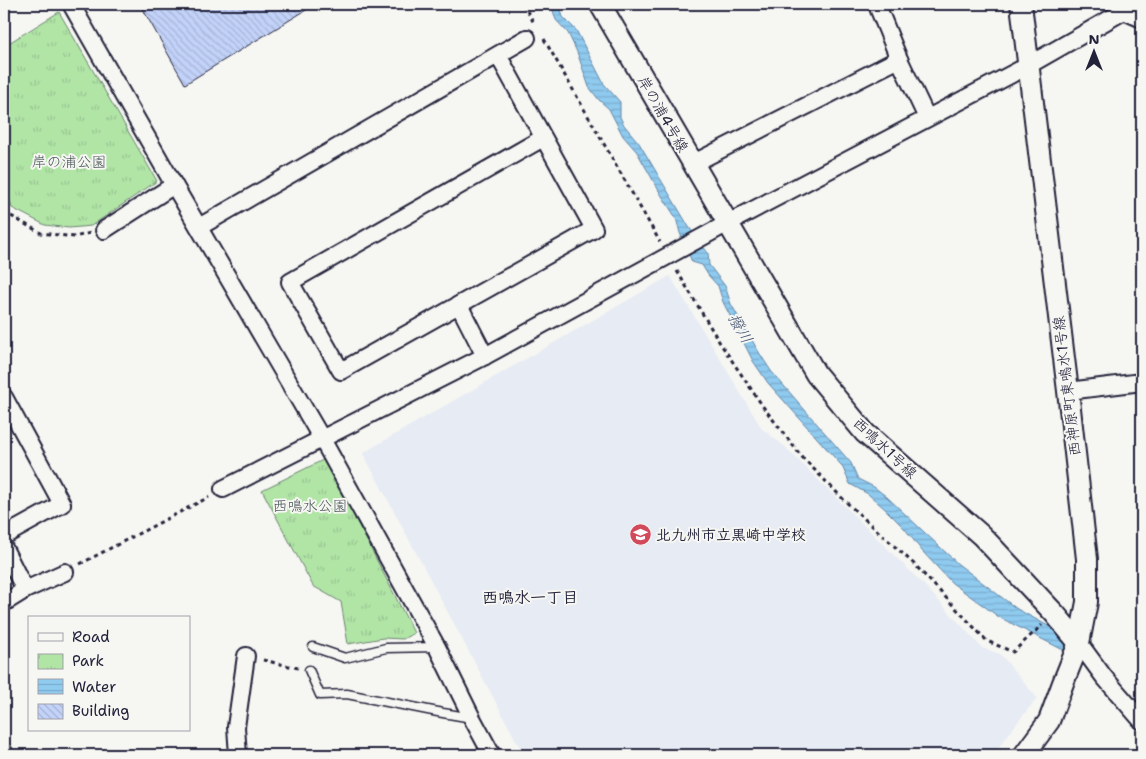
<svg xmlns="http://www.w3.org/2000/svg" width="1146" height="759" font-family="'Shantell Sans','Klee One',sans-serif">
<defs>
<pattern id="park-tufts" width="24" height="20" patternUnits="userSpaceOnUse" patternTransform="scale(1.25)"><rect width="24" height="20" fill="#b1e5a6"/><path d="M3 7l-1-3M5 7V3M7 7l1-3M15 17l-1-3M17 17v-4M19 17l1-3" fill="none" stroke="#98c490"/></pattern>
<pattern id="water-rules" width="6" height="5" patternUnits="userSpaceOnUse" patternTransform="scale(1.25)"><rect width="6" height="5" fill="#8fcaef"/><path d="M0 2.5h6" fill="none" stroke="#7badce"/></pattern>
<pattern id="building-back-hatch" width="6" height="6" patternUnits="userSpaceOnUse" patternTransform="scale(1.25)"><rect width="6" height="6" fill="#c2d2f8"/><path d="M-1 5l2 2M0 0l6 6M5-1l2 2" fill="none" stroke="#a6b4d6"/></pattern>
</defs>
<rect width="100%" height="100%" fill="#f6f6f2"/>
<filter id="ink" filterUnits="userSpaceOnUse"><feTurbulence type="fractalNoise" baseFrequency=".02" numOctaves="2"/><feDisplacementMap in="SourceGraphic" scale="10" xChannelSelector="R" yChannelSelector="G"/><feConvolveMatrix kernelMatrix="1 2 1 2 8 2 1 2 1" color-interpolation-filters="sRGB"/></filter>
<g filter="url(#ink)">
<!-- built -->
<polygon fill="#e6ebf4" points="670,276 762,429 784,446 923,584 982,648 1000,654 1037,698 1016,724 993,755 524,755 363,453"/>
<!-- park -->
<g fill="url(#park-tufts)" stroke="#6a8470">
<polygon points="59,12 157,181 91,226 69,228 45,225 12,208 9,198 4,195 4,46"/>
<polygon points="325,459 414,633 403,639 383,638 348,644 341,602 313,586 262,490"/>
</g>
<!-- water -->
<polygon fill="url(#water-rules)" stroke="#6387a7" points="551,4 559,4 563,17 576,30 604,84 620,102 620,117 624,125 639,143 689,227 708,253 709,265 725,286 731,304 760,354 771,371 851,463 858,479 874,487 887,497 958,564 1017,609 1074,640 1069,653 999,617 952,583 922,551 905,529 884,508 868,494 850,484 842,466 768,383 753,361 723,302 718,286 708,275 702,265 692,262 680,233 676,218 662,196 637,152 623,136 609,109 599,100 589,87 577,52 568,33 556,20"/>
<!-- building -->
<polygon fill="url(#building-back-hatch)" stroke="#22223b" points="140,4 309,4 311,7 185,84"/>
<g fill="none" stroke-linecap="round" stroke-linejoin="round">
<defs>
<g id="service">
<polyline points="313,647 345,658 386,648 437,647"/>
<polyline points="309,670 320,695 347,694 443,713 472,718"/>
</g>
<g id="minor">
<polyline points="71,4 174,185 322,439 437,647 472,718 492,755"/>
<polyline points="877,4 879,10 899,59 927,118"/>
<polyline points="1124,11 1142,19"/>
<polyline points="498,55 594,229 341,371 290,282 543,138"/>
<polyline points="692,164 899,59"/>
<polyline points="199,227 527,38"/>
<polyline points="104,230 174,185"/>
<polyline points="459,305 485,356"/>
<polyline points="1068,391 1142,382"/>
<polyline points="4,397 62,504 4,536"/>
<polyline points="223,489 485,356 728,223 1029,65 1136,4"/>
<polyline points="4,548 25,590"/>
<polyline points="4,603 25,590 65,572"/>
<polyline points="1079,643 1104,677 1142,721"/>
<polyline points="4,752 4,755"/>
<polyline points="238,755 236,727 246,656"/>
</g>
<g id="tertiary">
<polyline points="600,4 816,374 865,433 982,536 1055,614 1079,643"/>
<polyline points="1021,4 1068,391 1087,559 1087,602 1079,643 1063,683 1049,721 1024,755"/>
</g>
</defs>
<!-- service casing -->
<use href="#service" stroke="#22223b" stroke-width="11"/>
<!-- minor casing -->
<use href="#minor" stroke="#22223b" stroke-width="20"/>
<!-- tertiary casing -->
<use href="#tertiary" stroke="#22223b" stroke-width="24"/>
<!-- path -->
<g stroke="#22223b" stroke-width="3" stroke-dasharray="4 4" stroke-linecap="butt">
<polyline points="523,4 534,23"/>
<polyline points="544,39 660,242"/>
<polyline points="4,212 41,233 75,237 90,233"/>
<polyline points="677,271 720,343 764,408 802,457 846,502 914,564 987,641 1013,652 1042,625"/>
<polyline points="80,564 209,497"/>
<polyline points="263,660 298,668"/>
</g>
<!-- service -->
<use href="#service" stroke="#f6f6f2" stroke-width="8"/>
<!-- minor -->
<use href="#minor" stroke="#f6f6f2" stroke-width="16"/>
<!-- tertiary -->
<use href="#tertiary" stroke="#f6f6f2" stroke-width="20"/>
</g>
</g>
<!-- icons -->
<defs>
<symbol id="school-disc" viewBox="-11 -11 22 22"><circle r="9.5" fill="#d1495b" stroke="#f6f6f2"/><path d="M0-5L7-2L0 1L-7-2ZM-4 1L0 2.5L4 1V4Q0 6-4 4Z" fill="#fff"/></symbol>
</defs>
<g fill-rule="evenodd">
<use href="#school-disc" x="628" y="522" width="25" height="25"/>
</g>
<g text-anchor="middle" stroke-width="4" stroke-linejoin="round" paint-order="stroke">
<!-- street labels -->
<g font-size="15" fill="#22223b" stroke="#f6f6f2">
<text transform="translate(663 114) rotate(60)" y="5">岸の浦4号線</text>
<text transform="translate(1067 386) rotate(-97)" y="5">西神原町東鳴水1号線</text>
<text transform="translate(885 448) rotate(43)" y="5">西鳴水1号線</text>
</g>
<!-- park labels -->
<g font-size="15" fill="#465356" stroke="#f6f6f2">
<text x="69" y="167">岸の浦公園</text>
<text x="310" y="511">西鳴水公園</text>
</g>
<!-- poi labels -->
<g font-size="15" font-weight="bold" fill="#22223b" stroke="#f6f6f2" text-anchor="start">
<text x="656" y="540">北九州市立黒崎中学校</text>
</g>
<!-- water labels -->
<g font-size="16" font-style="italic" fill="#435471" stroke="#f6f6f2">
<text transform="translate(741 328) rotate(60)" y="6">撥川</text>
</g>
<!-- neighbourhood labels -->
<g font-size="16" font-weight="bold" fill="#22223b" stroke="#f6f6f2">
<text x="530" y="603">西鳴水一丁目</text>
</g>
</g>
<!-- margin -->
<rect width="1146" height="759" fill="none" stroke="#f6f6f2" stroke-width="20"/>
<rect x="10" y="10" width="1126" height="739" fill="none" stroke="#22223b" stroke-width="2" filter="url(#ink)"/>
<!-- legend -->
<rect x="28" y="616" width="162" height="115" fill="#f6f6f2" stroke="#a1a1a9"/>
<rect x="38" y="633" width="25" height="8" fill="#f6f6f2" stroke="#a1a1a9"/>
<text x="72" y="642" font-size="15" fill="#22223b">Road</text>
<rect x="38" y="654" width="25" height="15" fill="url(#park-tufts)" stroke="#a1a1a9"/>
<text x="72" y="666" font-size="15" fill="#22223b">Park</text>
<rect x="38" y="679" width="25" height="15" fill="url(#water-rules)" stroke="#a1a1a9"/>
<text x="72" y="692" font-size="15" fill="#22223b">Water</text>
<rect x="38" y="704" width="25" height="15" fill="url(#building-back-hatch)" stroke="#a1a1a9"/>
<text x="72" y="716" font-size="15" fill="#22223b">Building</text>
<!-- north arrow -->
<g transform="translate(1094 52)" stroke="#f6f6f2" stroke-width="4" paint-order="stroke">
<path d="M0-4L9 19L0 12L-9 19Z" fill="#22223b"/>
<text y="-8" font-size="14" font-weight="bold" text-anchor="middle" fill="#22223b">N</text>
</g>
</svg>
